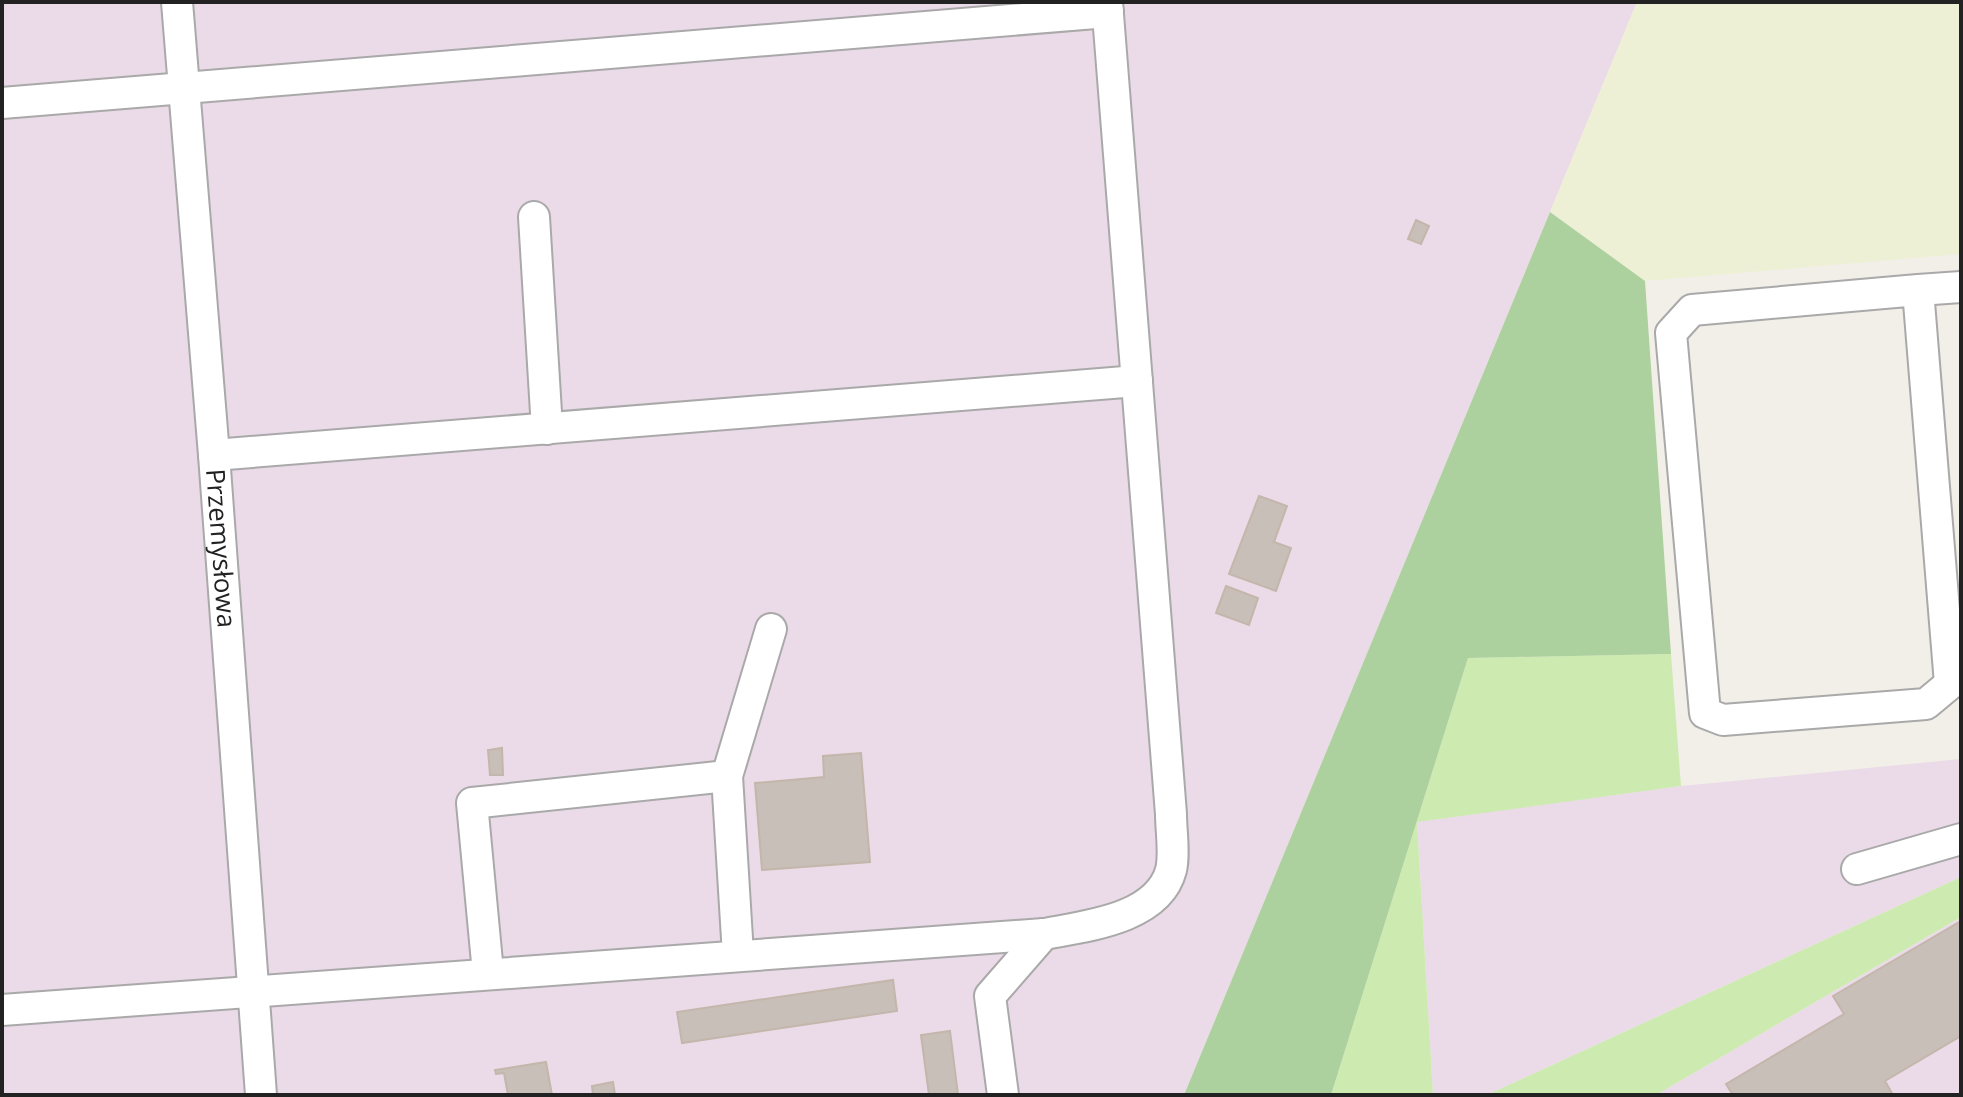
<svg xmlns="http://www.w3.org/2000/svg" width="1963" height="1097" font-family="'Open Sans',sans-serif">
<rect width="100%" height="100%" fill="#f2efe9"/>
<!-- industrial -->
<g fill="#ebdbe8">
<polygon points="2,2 1637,2 1184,1095 2,1095"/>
<polygon points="1961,759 1961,877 1487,1095 1433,1095 1417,821 1681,786"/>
<polygon points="1961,917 1961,1095 1656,1095"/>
</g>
<!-- farmland -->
<polygon fill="#eef0d5" points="1637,2 1961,2 1961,254 1645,281 1550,212"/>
<!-- grass -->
<g fill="#cdebb0">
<polygon points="1671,654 1681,786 1417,822 1433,1095 1331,1095 1468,658"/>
<polygon points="1961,877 1961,917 1656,1095 1487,1095"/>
</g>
<!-- forest -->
<polygon fill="#add19e" points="1550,212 1645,281 1671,654 1468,658 1331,1095 1184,1095"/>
<!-- building -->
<g fill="#c7bfb8" stroke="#c4b6ab" stroke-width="2">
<polygon points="1416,220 1429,226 1421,244 1408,239"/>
<polygon points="1259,496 1287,506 1274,542 1291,548 1276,591 1229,574"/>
<polygon points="1226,586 1258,598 1249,625 1216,613"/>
<polygon points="502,748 503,775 490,775 488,750"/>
<polygon points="861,753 870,862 762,870 755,783 824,777 823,756"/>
<polygon points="1961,921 1961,1036 1885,1081 1893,1095 1733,1095 1726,1084 1844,1014 1833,996"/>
<polygon points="893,980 897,1011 682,1043 677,1012"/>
<polygon points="950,1031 958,1095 929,1095 921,1035"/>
<polygon points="546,1062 552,1095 508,1095 504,1073 496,1074 495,1070"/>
<polygon points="613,1082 615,1095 593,1095 592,1086"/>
</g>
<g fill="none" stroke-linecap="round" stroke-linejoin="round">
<defs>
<g id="minor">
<path id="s1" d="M177,2L214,455L261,1095"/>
<polyline points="2,103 1108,12"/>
<polyline points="534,217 547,429"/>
<polyline points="1918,290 1692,310 1671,333 1705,713 1723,720 1926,704 1950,684 1918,290 1961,287"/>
<polyline points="214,455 1137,381"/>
<polyline points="1857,869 1961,839"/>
<polyline points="738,955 727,776 771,629"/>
<polyline points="488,973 472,803 727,776"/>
<path d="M2,1010L1044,934C1086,926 1158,919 1171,870C1175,854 1171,831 1171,814L1107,2"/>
<polyline points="1003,1095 990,996 1044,934"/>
</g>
</defs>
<!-- minor casing -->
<use href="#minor" stroke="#a9a9a9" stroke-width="34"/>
<!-- minor -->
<use href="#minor" stroke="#fff" stroke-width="30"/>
</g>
<g text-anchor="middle" stroke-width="7" stroke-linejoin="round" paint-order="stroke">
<!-- street labels -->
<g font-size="26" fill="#222" stroke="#fff">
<text dy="9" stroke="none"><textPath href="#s1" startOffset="548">Przemysłowa</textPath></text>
</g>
</g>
<!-- border -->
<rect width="1963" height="1097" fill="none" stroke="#222222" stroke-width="8"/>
</svg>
